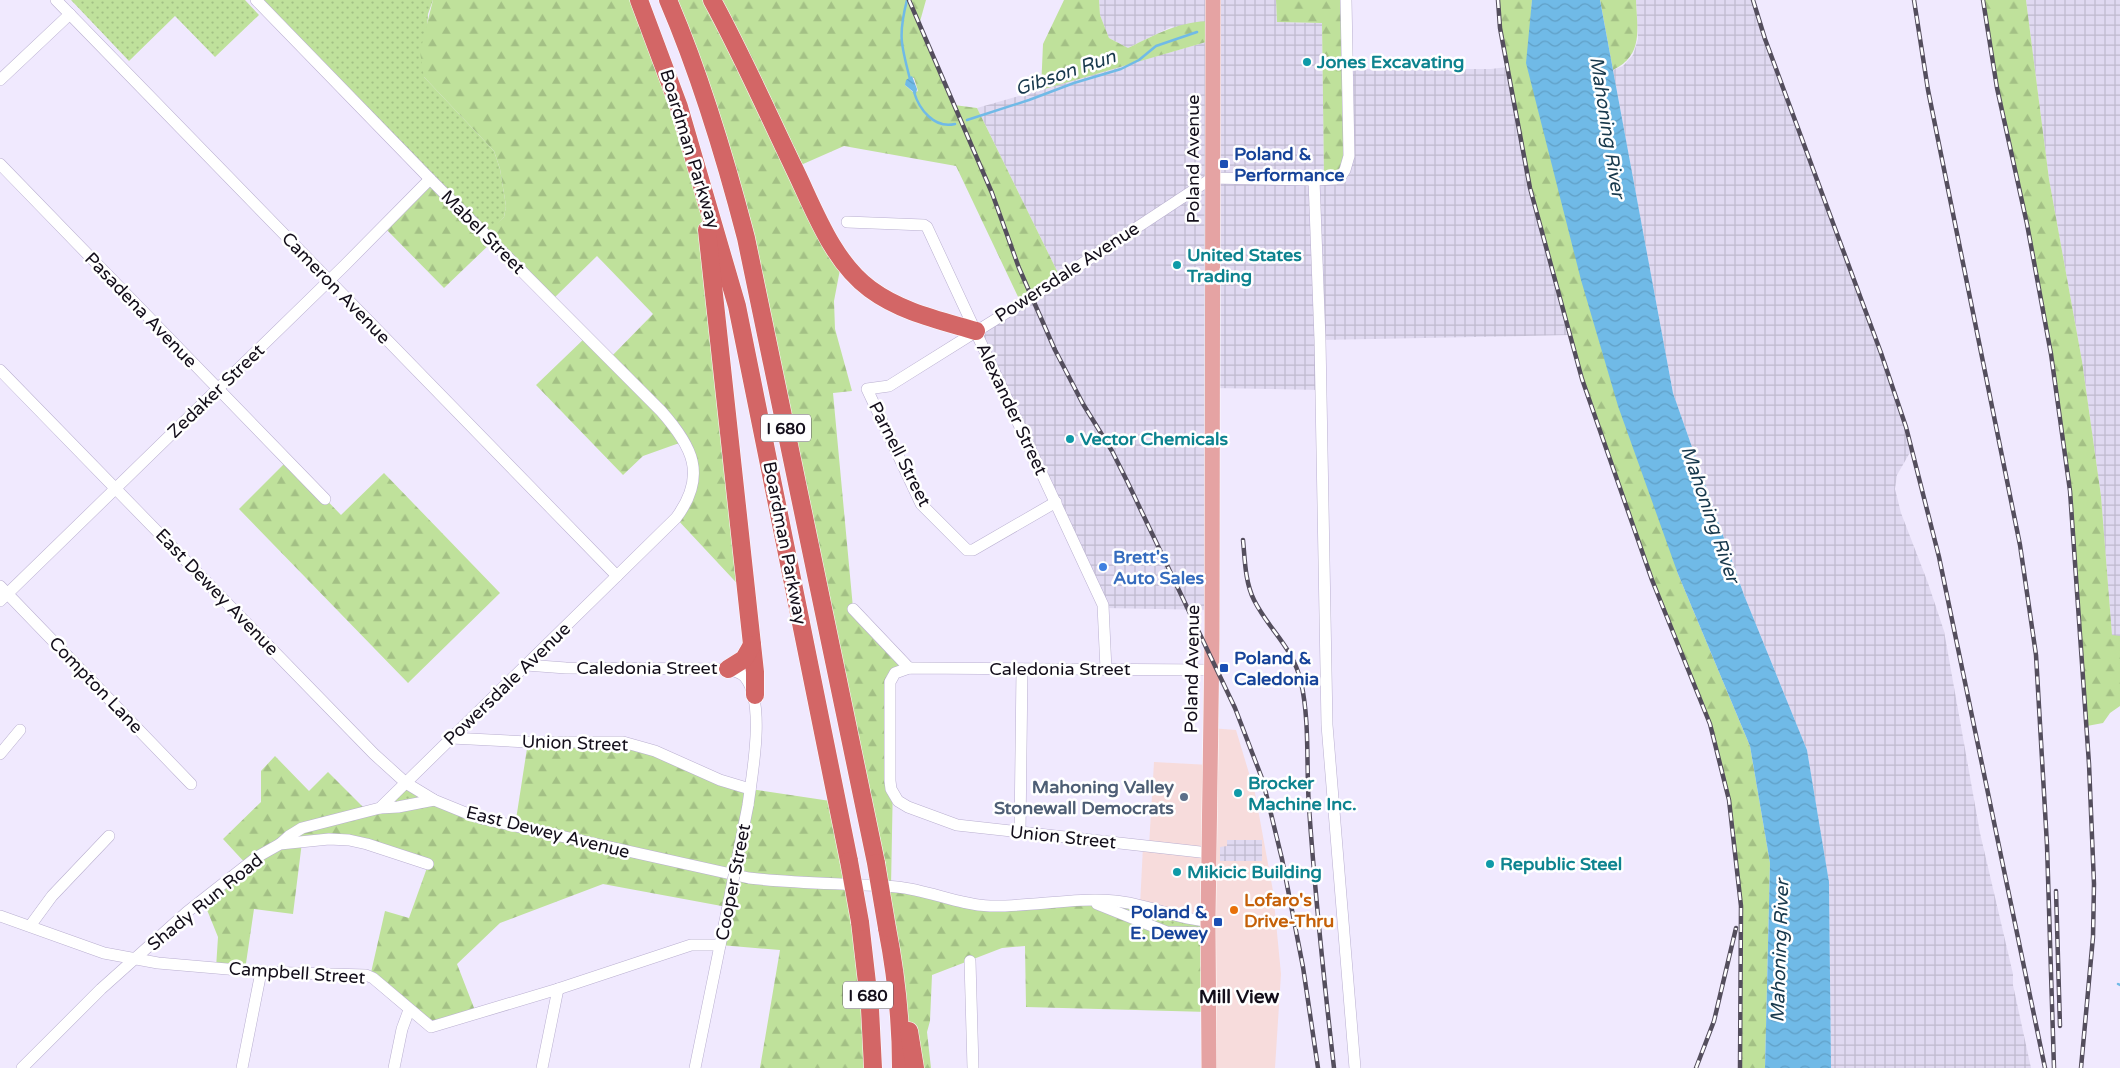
<svg xmlns="http://www.w3.org/2000/svg" width="2120" height="1068" font-family="'Varela Round',sans-serif">
<defs>
<pattern id="industrial-grid" width="8" height="8" patternUnits="userSpaceOnUse" patternTransform="scale(1.25)"><rect width="8" height="8" fill="#e0d9f1"/><path d="M0 4h8M4 0v8" fill="none" stroke="#bfb9ce"/></pattern>
<pattern id="grass-dots" width="8" height="8" patternUnits="userSpaceOnUse" patternTransform="scale(1.25)"><rect width="8" height="8" fill="#bfe19b"/><path d="M2 2h.1M6 6h.1" fill="none" stroke="#a3c085" stroke-width="1.8" stroke-linecap="round"/></pattern>
<pattern id="forest-firs" width="22" height="20" patternUnits="userSpaceOnUse" patternTransform="scale(1.25)"><rect width="22" height="20" fill="#bfe19b"/><path d="M5 1l3.5 6h-7zM16 11l3.5 6h-7z" fill="#a3c085"/></pattern>
<pattern id="water-waves" width="16" height="10" patternUnits="userSpaceOnUse" patternTransform="scale(1.25)"><rect width="16" height="10" fill="#70bae7"/><path d="M0 5q4-4 8 0t8 0" fill="none" stroke="#609fc6"/></pattern>
</defs>
<rect width="100%" height="100%" fill="#f0e9fe"/>
<!-- commercial -->
<polygon fill="#f7dcdc" points="1210,728 1236,730 1255,793 1273,891 1281,974 1275,1068 1209,1068 1207,922 1140,906 1143,846 1149,846 1154,762 1210,765"/>
<!-- industrial -->
<g fill="url(#industrial-grid)">
<polygon points="1099,0 1276,0 1277,22 1322,23 1324,179 1347,69 1491,69 1507,67 1530,188 1570,335 1321,340 1320,390 1212,388 1212,610 1104,608 976,331 1060,277 977,108 1213,40 1171,27 1128,48 1109,38 1100,15"/>
<polygon points="1636,0 1753,0 1765,39 1881,353 1906,427 1912,449 1897,475 1895,489 1901,513 1928,583 1944,631 1980,833 2013,974 2013,985 2031,1068 1831,1068 1829,882 1807,750 1744,595 1673,393 1613,70 1623,66 1633,55 1638,39"/>
<polygon points="2026,0 2120,0 2120,636 2112,636 2101,496 2082,361 2049,179"/>
<polygon points="1227,840 1262,840 1262,861 1220,861 1220,847 1227,846"/>
</g>
<!-- grass -->
<g fill="url(#grass-dots)">
<polygon points="71,0 245,0 259,15 215,57 175,16 129,61"/>
<polygon points="256,0 433,0 428,14 424,77 494,151 500,169 506,206 504,217 486,235"/>
<polygon points="406,783 434,800 380,808"/>
<polygon points="1113,901 1208,921 1208,933 1167,932 1129,916"/>
</g>
<!-- forest -->
<g fill="url(#forest-firs)" fill-rule="evenodd">
<polygon points="433,0 639,0 707,227 746,593 676,518 692,487 685,441 643,456 623,475 536,385 587,336 609,359 653,314 597,256 551,301 492,242 444,288 383,226 430,179 485,234 504,217 506,206 500,169 494,151 424,77 420,52"/>
<path d="M668,0H926L919,25L954,105L977,108L1060,277L1021,303L956,166L844,146L794,168L842,259L834,301L835,329L852,391L833,393L853,608L909,668L895,673L891,887L952,901H1090L1144,923L1208,933V1012L1026,1007L1025,946L1002,948L932,975L930,1021L927,1032L931,1068H915L746,238ZM910,77L914,78L918,91L914,93L905,85Z"/>
<path d="M1064,0H1099L1100,15L1109,38L1128,48C1157,34 1179,21 1213,21V40L1041,90L1043,44Z"/>
<polygon points="1276,0 1346,0 1345,170 1324,179 1322,23 1277,22"/>
<polygon points="1498,0 1532,0 1530,28 1678,574 1750,746 1770,863 1765,1068 1740,1068 1741,906 1729,800 1710,724 1652,580 1582,379 1530,188 1500,28"/>
<path d="M1600,0H1636C1637,29 1644,55 1613,70Z"/>
<polygon points="1983,0 2026,0 2049,179 2082,361 2101,496 2112,635 2120,636 2120,706 2110,713 2103,723 2087,726 2077,575 2062,422 2040,289 1997,88"/>
<polygon points="288,460 341,515 384,473 500,593 408,683 239,509"/>
<polygon points="609,741 750,789 837,802 873,1068 760,1068 780,950 720,945 727,907 603,884 500,923 457,964 476,1013 439,1025 370,977 385,911 409,918 428,865 367,844 302,842 293,914 254,909 245,970 216,968 218,937 203,900 247,865 223,839 261,802 261,771 275,756 309,791 328,772 367,811 434,800 515,826 528,742"/>
</g>
<!-- water -->
<g fill="url(#water-waves)">
<polygon points="1532,0 1600,0 1673,393 1744,595 1807,750 1829,882 1831,1068 1765,1068 1770,863 1750,746 1678,574 1618,406 1581,280 1526,63"/>
<polygon points="912,76 917,89 916,94 905,85 906,80"/>
</g>
<g fill="none" stroke-linecap="round" stroke-linejoin="round">
<!-- stream -->
<g stroke="#70bae7" stroke-width="2.5">
<path d="M907,0C898,35 901,45 910,79"/>
<path d="M914,92C919,109 934,129 955,124"/>
<polyline points="967,120 1029,100 1074,83 1121,69 1139,60 1156,46 1197,32"/>
<polyline points="2118,984 2120,985"/>
</g>
<defs>
<g id="minor">
<polyline points="56,0 617,576"/>
<path d="M256,0L430,179L661,411C692,446 708,475 676,518L380,808L302,828L289,836L280,844"/>
<polyline points="0,80 70,14"/>
<polyline points="0,164 325,499"/>
<polyline points="1314,180 1320,340 1327,725 1355,1068"/>
<polyline points="847,222 924,225 927,227 1103,605 1106,670"/>
<path d="M0,370L374,754L406,783L434,800L466,813L484,819L749,878C799,884 848,883 897,887C929,890 958,905 990,906C1031,907 1076,897 1115,901C1148,904 1175,919 1208,921"/>
<polyline points="1056,502 973,550 967,550 921,504 867,389 889,386 1033,296 1212,178 1314,180 1335,179 1341,176 1345,170 1349,156 1346,0"/>
<polyline points="0,586 191,784"/>
<polyline points="0,601 344,266 430,179"/>
<polyline points="853,609 909,668"/>
<path d="M526,665L566,668L728,669C734,671 741,672 745,677C766,703 752,774 748,805"/>
<polyline points="451,738 528,742 623,742 655,751 720,780 750,789"/>
<polyline points="0,754 20,730"/>
<polyline points="380,808 398,807 434,800"/>
<polyline points="1020,832 1022,669"/>
<polyline points="1209,853 957,825 908,807 898,801 891,789 890,781 890,682 895,673 909,668 1210,670"/>
<polyline points="1097,904 1167,932 1208,933"/>
<polyline points="0,916 104,953 158,963 261,972 366,975 373,978 431,1027 558,989 691,945 720,945"/>
<polyline points="30,926 52,896 109,836"/>
<polyline points="970,961 973,1068"/>
<polyline points="22,1068 101,989 187,912 257,857 280,844 329,839 349,840 367,844 428,864"/>
<polyline points="242,1068 261,972"/>
<polyline points="394,1068 402,1029 409,1010"/>
<polyline points="542,1068 558,989"/>
<polyline points="695,1068 726,916"/>
</g>
<polyline id="major" points="1209,1068 1208,921 1212,640 1213,0"/>
<g id="highway">
<polyline points="639,0 679,107 737,306 849,861"/>
<path d="M668,0C701,77 725,157 746,238L876,863"/>
<path d="M712,0C742,55 767,112 794,168C814,209 832,261 870,289C901,312 939,320 976,331"/>
<polyline points="707,230 755,672 755,695"/>
<polyline points="728,669 744,659 752,645"/>
<polyline points="860,922 870,1009 873,1068"/>
<path d="M887,928C896,974 901,1021 901,1068"/>
<polyline points="909,1031 915,1068"/>
</g>
</defs>
<!-- minor casing -->
<use href="#minor" stroke="#b9afd0" stroke-width="12"/>
<!-- major casing -->
<use href="#major" stroke="#fff" stroke-width="16"/>
<!-- highway casing -->
<use href="#highway" stroke="#fff" stroke-width="19"/>
<!-- minor -->
<use href="#minor" stroke="#fff" stroke-width="11"/>
<!-- major -->
<use href="#major" stroke="#e5a3a3" stroke-width="15"/>
<!-- highway -->
<use href="#highway" stroke="#d36666" stroke-width="18"/>
<defs>
<g id="rail">
<polyline points="909,0 992,193 1019,268 1055,350 1083,404 1112,451 1128,483 1235,708 1263,781 1282,859 1303,967 1318,1068"/>
<polyline points="1498,0 1500,28 1530,188 1582,379 1652,580 1710,724 1729,800 1741,906 1740,1068"/>
<polyline points="1753,0 1765,39 1881,353 1906,427 1939,557 2045,1068"/>
<polyline points="1914,0 1928,90 2020,545 2036,655 2047,845 2054,1068"/>
<polyline points="1983,0 1997,88 2027,224 2051,354 2070,491 2089,764 2094,884 2093,937 2081,1068"/>
<path d="M1243,540C1245,560 1245,582 1254,600C1269,630 1293,647 1301,682C1310,722 1306,766 1309,807C1315,894 1324,981 1334,1068"/>
<polyline points="2056,891 2060,1026"/>
<polyline points="1696,1068 1714,1021 1736,928"/>
</g>
</defs>
<!-- rail casing -->
<use href="#rail" stroke="#544e5d" stroke-width="4.5"/>
<!-- rail -->
<use href="#rail" stroke="#fff" stroke-width="2.5" stroke-dasharray="8" stroke-linecap="butt"/>
<defs>
<polyline id="minor-bridge" points="726,916 748,805"/>
<g id="highway-bridge">
<polyline points="849,861 860,922"/>
<polyline points="876,863 887,928"/>
</g>
</defs>
<!-- minor-bridge casing -->
<use href="#minor-bridge" stroke="#b9afd0" stroke-width="12" stroke-linecap="butt"/>
<!-- highway-bridge casing -->
<use href="#highway-bridge" stroke="#fff" stroke-width="19" stroke-linecap="butt"/>
<!-- minor-bridge -->
<use href="#minor-bridge" stroke="#fff" stroke-width="11"/>
<!-- highway-bridge -->
<use href="#highway-bridge" stroke="#d36666" stroke-width="18"/>
</g>
<!-- markers -->
<g fill="#0f9aa8" stroke="#fff" stroke-width="2">
<circle cx="1307" cy="62" r="5"/>
<circle cx="1177" cy="265" r="5"/>
<circle cx="1070" cy="439" r="5"/>
<circle cx="1238" cy="793" r="5"/>
<circle cx="1490" cy="864" r="5"/>
<circle cx="1177" cy="872" r="5"/>
</g>
<g fill="#1a4fb4" stroke="#fff" stroke-width="2">
<rect x="1219" y="159" width="10" height="10" rx="2.5"/>
<rect x="1219" y="663" width="10" height="10" rx="2.5"/>
<rect x="1213" y="917" width="10" height="10" rx="2.5"/>
</g>
<circle fill="#3f7fe0" stroke="#fff" stroke-width="2" cx="1103" cy="567" r="5"/>
<circle fill="#5c6f8a" stroke="#fff" stroke-width="2" cx="1184" cy="797" r="5"/>
<circle fill="#e8710a" stroke="#fff" stroke-width="2" cx="1234" cy="910" r="5"/>
<g text-anchor="middle" stroke-width="5" stroke-linejoin="round" paint-order="stroke">
<!-- shield labels -->
<g fill="#fff" stroke="#5a565f" stroke-width="1">
<rect x="761" y="414.5" width="50" height="27" rx="4"/>
<rect x="843" y="981.5" width="50" height="27" rx="4"/>
</g>
<g font-size="16" font-weight="bold" fill="#130e1a">
<text x="786" y="434">I 680</text>
<text x="868" y="1001">I 680</text>
</g>
<!-- culture labels -->
<g font-size="18" font-weight="bold" fill="#0d838f" stroke="#fff" text-anchor="start">
<text x="1317" y="68">Jones Excavating</text>
<text x="1187" y="261">United States<tspan x="1187" dy="21">Trading</tspan></text>
<text x="1080" y="445">Vector Chemicals</text>
<text x="1248" y="789">Brocker<tspan x="1248" dy="21">Machine Inc.</tspan></text>
<text x="1500" y="870">Republic Steel</text>
<text x="1187" y="878">Mikicic Building</text>
</g>
<!-- street labels -->
<g font-size="18" fill="#130e1a" stroke="#fff">
<text transform="translate(690 149) rotate(73)" y="6">Boardman Parkway</text>
<text transform="translate(1193 159) rotate(-90)" y="6">Poland Avenue</text>
<text transform="translate(483 232) rotate(45)" y="6">Mabel Street</text>
<text transform="translate(1067 272) rotate(-33)" y="6">Powersdale Avenue</text>
<text transform="translate(336 288) rotate(46)" y="6">Cameron Avenue</text>
<text transform="translate(141 310) rotate(46)" y="6">Pasadena Avenue</text>
<text transform="translate(216 391) rotate(-44)" y="6">Zedaker Street</text>
<text transform="translate(1012 409) rotate(65)" y="6">Alexander Street</text>
<text transform="translate(900 454) rotate(63)" y="6">Parnell Street</text>
<text transform="translate(785 543) rotate(79)" y="6">Boardman Parkway</text>
<text transform="translate(217 592) rotate(46)" y="6">East Dewey Avenue</text>
<text x="647" y="674">Caledonia Street</text>
<text x="1060" y="675">Caledonia Street</text>
<text transform="translate(1192 669) rotate(-89)" y="6">Poland Avenue</text>
<text transform="translate(507 684) rotate(-44)" y="6">Powersdale Avenue</text>
<text transform="translate(96 685) rotate(46)" y="6">Compton Lane</text>
<text transform="translate(575 743) rotate(2)" y="6">Union Street</text>
<text transform="translate(548 832) rotate(14)" y="6">East Dewey Avenue</text>
<text transform="translate(1063 837) rotate(6)" y="6">Union Street</text>
<text transform="translate(733 882) rotate(-79)" y="6">Cooper Street</text>
<text transform="translate(205 902) rotate(-39)" y="6">Shady Run Road</text>
<text transform="translate(297 973) rotate(4)" y="6">Campbell Street</text>
</g>
<!-- transit labels -->
<g font-size="18" font-weight="bold" fill="#164399" stroke="#fff" text-anchor="start">
<text x="1234" y="160">Poland &amp;<tspan x="1234" dy="21">Performance</tspan></text>
<text x="1234" y="664">Poland &amp;<tspan x="1234" dy="21">Caledonia</tspan></text>
<text x="1208" y="918" text-anchor="end">Poland &amp;<tspan x="1208" dy="21">E. Dewey</tspan></text>
</g>
<!-- shop labels -->
<g font-size="18" font-weight="bold" fill="#366cbe" stroke="#fff" text-anchor="start">
<text x="1113" y="563">Brett's<tspan x="1113" dy="21">Auto Sales</tspan></text>
</g>
<!-- service labels -->
<g font-size="18" font-weight="bold" fill="#4e5e75" stroke="#fff" text-anchor="end">
<text x="1174" y="793">Mahoning Valley<tspan x="1174" dy="21">Stonewall Democrats</tspan></text>
</g>
<!-- food labels -->
<g font-size="18" font-weight="bold" fill="#c56008" stroke="#fff" text-anchor="start">
<text x="1244" y="906">Lofaro's<tspan x="1244" dy="21">Drive-Thru</tspan></text>
</g>
<!-- water labels -->
<g font-size="19" font-style="italic" fill="#17384c" stroke="#fff">
<text transform="translate(1065 72) rotate(-19)" y="7">Gibson Run</text>
<text transform="translate(1608 127) rotate(81)" y="7">Mahoning River</text>
<text transform="translate(1711 514) rotate(71)" y="7">Mahoning River</text>
<text transform="translate(1779 951) rotate(-88)" y="7">Mahoning River</text>
</g>
<!-- neighbourhood labels -->
<g font-size="19" font-weight="bold" fill="#130e1a" stroke="#fff">
<text x="1239" y="1003">Mill View</text>
</g>
</g>
</svg>
